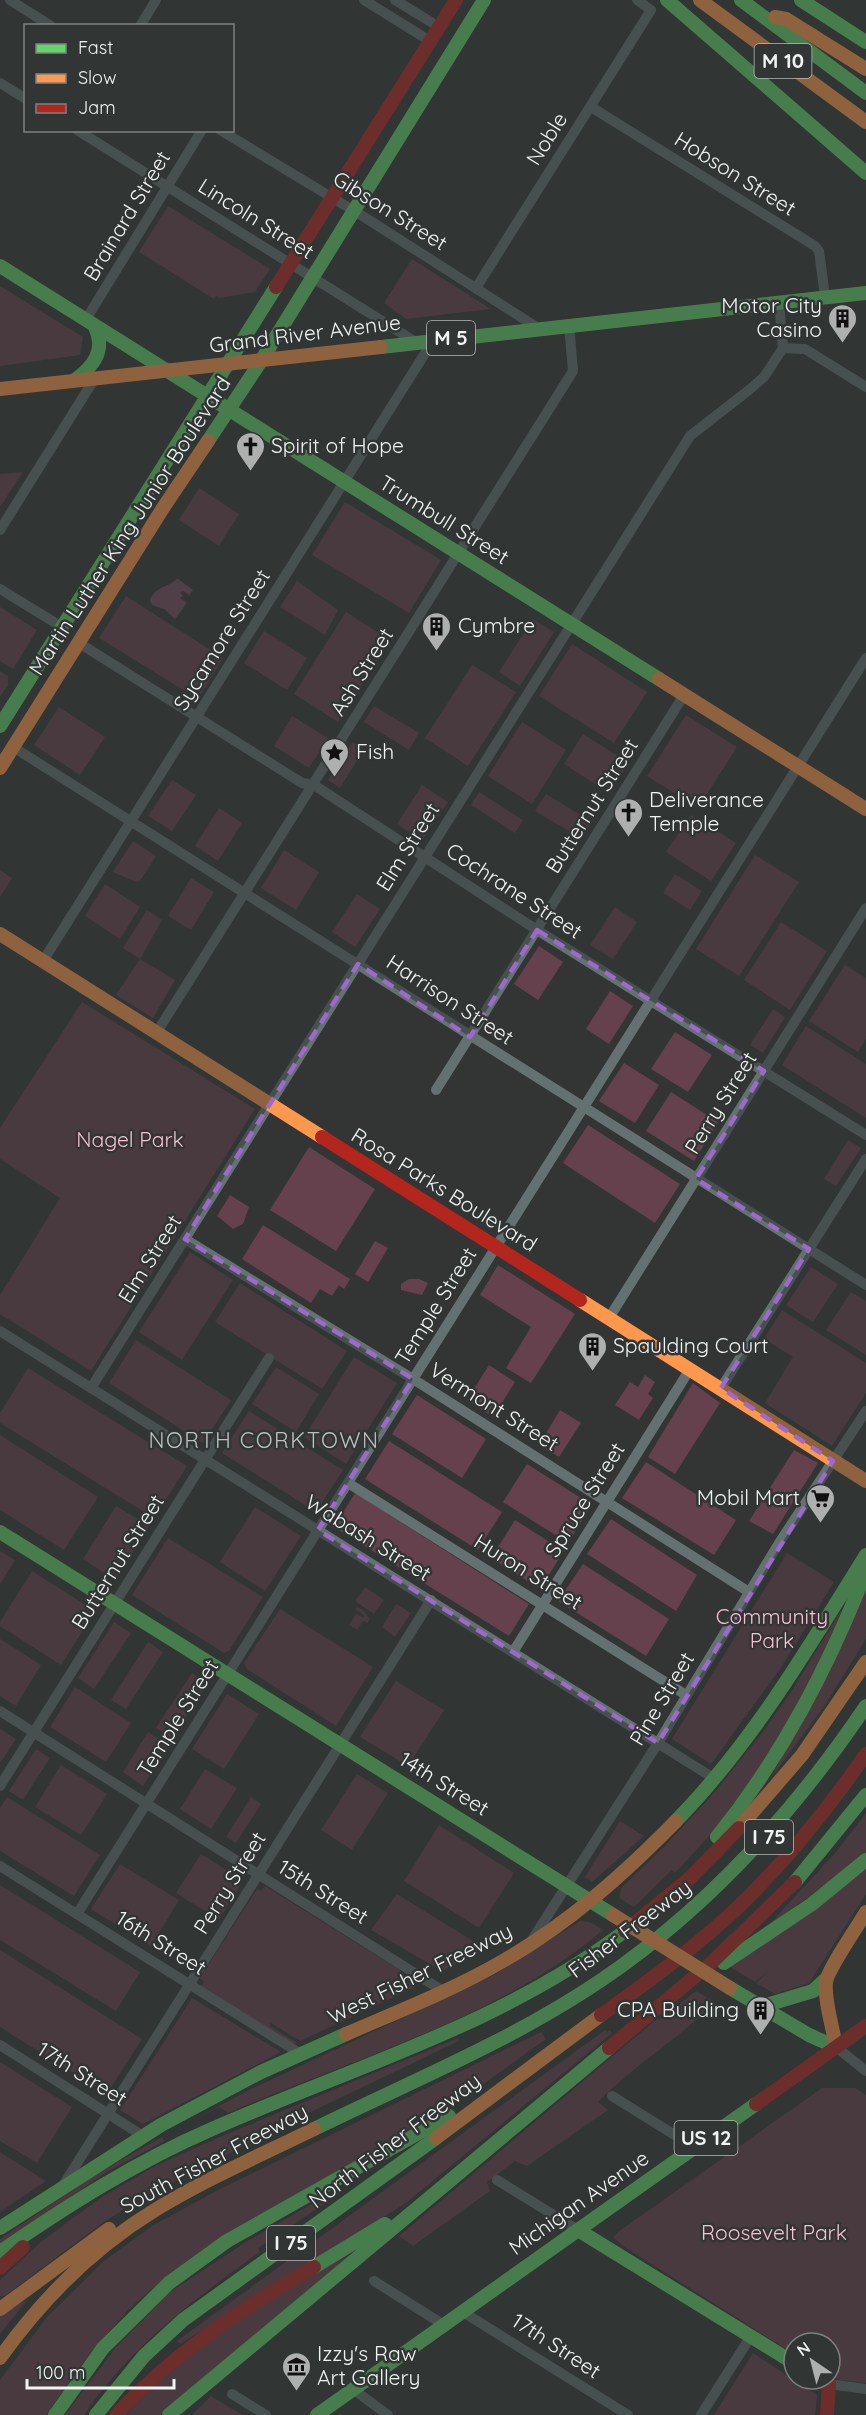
<svg xmlns="http://www.w3.org/2000/svg" width="866" height="2415" font-family="Quicksand,sans-serif">
<rect width="100%" height="100%" fill="#323534"/>
<!-- green -->
<g fill="#65414d">
<polygon points="168,206 270,269 255,292 219,298 216,296 214,299 139,252"/>
<polygon points="412,259 491,309 406,319 384,303"/>
<polygon points="0,286 83,337 80,355 0,366"/>
<polygon points="23,472 0,507 0,474"/>
<polygon points="199,488 239,514 219,546 179,520"/>
<polygon points="345,502 441,560 409,613 312,555"/>
<polygon points="297,581 338,610 325,635 280,607"/>
<polygon points="126,596 223,658 198,699 99,638"/>
<polygon points="0,607 37,630 13,669 0,661"/>
<polygon points="346,612 390,640 338,722 294,694"/>
<polygon points="533,619 554,632 520,686 499,672"/>
<polygon points="264,631 307,658 287,690 244,663"/>
<polygon points="572,644 647,692 614,743 539,696"/>
<polygon points="472,665 516,692 468,766 425,738"/>
<polygon points="0,671 8,676 8,685 0,697"/>
<polygon points="374,706 419,733 409,750 364,722"/>
<polygon points="59,707 105,737 80,775 34,745"/>
<polygon points="686,715 737,747 698,808 647,776"/>
<polygon points="292,716 328,738 309,768 274,746"/>
<polygon points="522,722 566,750 532,804 488,776"/>
<polygon points="583,734 629,763 609,793 564,764"/>
<polygon points="353,742 364,749 340,788 328,780"/>
<polygon points="172,780 196,795 172,831 148,816"/>
<polygon points="422,785 448,802 422,840 397,824"/>
<polygon points="479,792 523,820 515,833 471,805"/>
<polygon points="546,794 592,822 582,839 535,811"/>
<polygon points="219,808 242,823 218,861 195,846"/>
<polygon points="691,815 736,843 711,881 666,852"/>
<polygon points="133,841 156,856 140,881 136,882 113,872"/>
<polygon points="284,850 319,872 296,910 261,888"/>
<polygon points="755,855 799,882 739,976 696,949"/>
<polygon points="0,870 12,878 0,897"/>
<polygon points="675,874 702,891 690,910 663,893"/>
<polygon points="191,878 214,892 191,930 168,916"/>
<polygon points="105,884 140,907 120,939 85,916"/>
<polygon points="357,894 380,909 355,947 332,932"/>
<polygon points="615,907 637,922 613,959 590,945"/>
<polygon points="147,910 162,920 140,959 175,980 153,1018 116,995 140,959 123,948"/>
<polygon points="781,922 827,951 790,1010 744,980"/>
<polygon points="539,946 563,962 538,1000 514,984"/>
<polygon points="845,965 866,978 866,1039 858,1052 809,1021"/>
<polygon points="610,991 633,1006 609,1044 586,1029"/>
<polygon points="82,1002 255,1109 91,1371 0,1314 0,1295 60,1198 0,1159 0,1128"/>
<polygon points="773,1009 785,1017 763,1053 750,1045"/>
<polygon points="806,1026 866,1064 866,1118 782,1065"/>
<polygon points="675,1032 712,1055 688,1092 651,1069"/>
<polygon points="624,1063 659,1085 635,1123 599,1101"/>
<polygon points="671,1092 718,1122 694,1161 646,1131"/>
<polygon points="588,1125 680,1184 655,1223 563,1163"/>
<polygon points="848,1140 861,1148 836,1186 824,1179"/>
<polygon points="309,1147 375,1189 336,1251 270,1210"/>
<polygon points="230,1195 249,1207 243,1224 233,1229 217,1216"/>
<polygon points="263,1225 350,1279 344,1289 339,1285 332,1296 320,1289 311,1303 242,1259"/>
<polygon points="375,1241 388,1248 368,1282 355,1274"/>
<polygon points="190,1252 233,1280 182,1360 139,1332"/>
<polygon points="498,1265 575,1314 531,1383 506,1368 531,1327 480,1295"/>
<polygon points="811,1267 838,1284 813,1322 786,1305"/>
<polygon points="409,1279 419,1279 428,1283 422,1295 401,1290 401,1284"/>
<polygon points="240,1283 347,1351 322,1389 215,1322"/>
<polygon points="851,1292 866,1301 866,1355 826,1330"/>
<polygon points="782,1310 866,1363 866,1393 832,1446 765,1403 793,1357 764,1339"/>
<polygon points="136,1340 231,1400 203,1443 109,1383"/>
<polygon points="354,1357 397,1383 346,1464 304,1437"/>
<polygon points="489,1365 515,1382 493,1417 467,1400"/>
<polygon points="276,1367 319,1394 296,1432 252,1404"/>
<polygon points="28,1368 187,1466 154,1518 0,1423 0,1413"/>
<polygon points="645,1375 655,1382 648,1394 653,1398 639,1420 615,1405 630,1382 638,1387"/>
<polygon points="693,1383 720,1403 675,1474 648,1457"/>
<polygon points="417,1395 486,1439 462,1478 392,1434"/>
<polygon points="560,1410 581,1423 559,1457 539,1445"/>
<polygon points="249,1411 343,1470 316,1512 222,1453"/>
<polygon points="0,1435 98,1497 64,1550 0,1510"/>
<polygon points="389,1441 502,1512 478,1550 365,1479"/>
<polygon points="794,1450 818,1463 773,1534 749,1521"/>
<polygon points="646,1462 736,1520 714,1555 622,1498"/>
<polygon points="527,1464 592,1505 568,1543 503,1502"/>
<polygon points="355,1493 529,1604 509,1636 334,1527"/>
<polygon points="116,1506 149,1526 115,1580 83,1559"/>
<polygon points="255,1507 301,1536 265,1591 220,1562"/>
<polygon points="611,1519 697,1575 676,1611 587,1554"/>
<polygon points="515,1520 564,1551 540,1589 491,1558"/>
<polygon points="168,1538 263,1597 229,1651 224,1653 132,1595"/>
<polygon points="0,1551 15,1560 0,1584"/>
<polygon points="787,1553 834,1582 782,1666 711,1764 672,1739"/>
<polygon points="583,1564 669,1619 646,1656 558,1601"/>
<polygon points="32,1571 95,1611 61,1665 0,1626 0,1622"/>
<polygon points="365,1587 384,1600 374,1614 355,1601"/>
<polygon points="866,1587 866,1639 825,1705 771,1778"/>
<polygon points="396,1604 411,1613 395,1637 382,1627"/>
<polygon points="357,1607 362,1609 369,1618 368,1623 363,1621 357,1630 349,1625 356,1614 364,1618 364,1615 355,1609"/>
<polygon points="843,1607 824,1655 778,1743 711,1834 675,1873 672,1870 634,1907 619,1898 621,1888 666,1845 714,1793 762,1733 791,1692"/>
<polygon points="280,1609 373,1667 336,1726 247,1669 244,1663"/>
<polygon points="114,1622 131,1633 94,1689 78,1678"/>
<polygon points="0,1639 41,1665 16,1706 0,1696"/>
<polygon points="148,1642 163,1652 126,1709 111,1700"/>
<polygon points="192,1673 208,1683 172,1738 156,1728"/>
<polygon points="396,1681 444,1710 408,1766 360,1737"/>
<polygon points="75,1687 131,1723 106,1762 50,1727"/>
<polygon points="227,1694 259,1714 224,1769 192,1749"/>
<polygon points="0,1729 16,1739 0,1763"/>
<polygon points="148,1732 169,1745 143,1786 123,1772"/>
<polygon points="36,1749 50,1758 23,1800 9,1791"/>
<polygon points="61,1765 107,1794 81,1835 35,1807"/>
<polygon points="205,1769 237,1788 211,1829 180,1809"/>
<polygon points="357,1774 388,1793 352,1850 321,1830"/>
<polygon points="7,1797 100,1855 74,1896 0,1851 0,1808"/>
<polygon points="251,1797 261,1804 236,1843 226,1837"/>
<polygon points="866,1813 866,1855 767,1927 836,1852"/>
<polygon points="620,1821 644,1836 592,1882 585,1877"/>
<polygon points="439,1825 514,1873 479,1928 404,1881"/>
<polygon points="201,1854 241,1879 242,1882 219,1920 176,1893"/>
<polygon points="120,1864 179,1900 151,1946 91,1909"/>
<polygon points="866,1870 866,1894 809,1983 775,1994 756,1983 768,1972 755,1982 730,1967"/>
<polygon points="0,1885 140,1972 116,2011 0,1940"/>
<polygon points="265,1886 400,1970 397,1976 416,1987 300,2041 271,2023 270,2026 297,2043 293,2044 201,1987 204,1982 200,1978 257,1889 261,1891"/>
<polygon points="397,1894 486,1949 442,1971 371,1930"/>
<path d="M580,1921L590,1922L603,1930C500,2018 351,2059 228,2113L219,2107L191,2121L249,2090L496,1974Z"/>
<polygon points="0,1950 142,2039 107,2094 0,2027"/>
<path d="M696,1991L715,2002C679,2039 634,2065 598,2102L608,2110L527,2166L515,2161L487,2182L490,2191L413,2246L399,2236L657,2019L659,2020Z"/>
<polygon points="192,1998 281,2052 143,2124 120,2110"/>
<polygon points="605,2030 607,2032 610,2030 612,2033 406,2203 180,2344 177,2341"/>
<polygon points="541,2032 546,2039 471,2093 302,2192 169,2274 129,2309 89,2354 46,2415 0,2415 0,2380 47,2317 104,2261 152,2226 218,2190"/>
<polygon points="458,2038 459,2041 319,2108 146,2196 105,2221 6,2295 0,2296 0,2280 41,2242 73,2218 102,2197 157,2165 222,2136"/>
<polygon points="0,2062 72,2107 37,2163 0,2141"/>
<polygon points="822,2088 855,2088 866,2095 866,2383 840,2380 830,2375 830,2343 794,2343 794,2354 623,2246 613,2237 618,2232"/>
<polygon points="162,2137 164,2141 105,2173 0,2245 0,2239 98,2173"/>
<polygon points="0,2152 46,2181 0,2212"/>
<path d="M336,2190L339,2194L258,2248L260,2252C194,2299 130,2347 84,2415H65L116,2347L170,2292L249,2240Z"/>
<path d="M351,2254L292,2306L160,2415H127C138,2401 153,2388 167,2376C222,2327 286,2290 351,2254Z"/>
<polygon points="28,2299 0,2334 0,2314"/>
<polygon points="753,2353 817,2395 815,2415 714,2415"/>
<polygon points="211,2396 242,2415 192,2415"/>
</g>
<!-- forest -->
<path fill="#764d5b" d="M177,578L193,590L189,595L183,591L180,593L183,595L180,598L187,603L175,619L164,609L152,605L150,600C155,586 169,588 177,578Z"/>
<g fill="none" stroke-linecap="round" stroke-linejoin="round">
<!-- street -->
<g stroke="#637270" stroke-width="10">
<polyline points="10,0 51,26"/>
<polyline points="364,0 430,41"/>
<polyline points="395,0 439,27"/>
<polyline points="140,26 156,0"/>
<polyline points="0,83 26,99"/>
<polyline points="591,107 815,246 819,251 825,297"/>
<polyline points="77,130 414,341"/>
<polyline points="220,130 361,215 538,328"/>
<polyline points="476,288 651,10 637,0"/>
<polyline points="779,302 783,348"/>
<polyline points="85,321 202,130"/>
<polyline points="783,348 805,349 866,387"/>
<polyline points="0,530 95,378"/>
<polyline points="0,589 62,627"/>
<polyline points="79,643 302,783 314,785 537,930 866,1135"/>
<polyline points="13,747 866,1285"/>
<polyline points="43,961 434,339"/>
<polyline points="157,1032 573,371 569,325"/>
<polyline points="436,1090 684,695"/>
<polyline points="185,1239 413,1379 749,1592"/>
<polyline points="609,1318 866,908"/>
<polyline points="0,1331 715,1779"/>
<polyline points="91,1388 690,436 749,390 764,377 783,348"/>
<polyline points="721,1388 866,1159"/>
<polyline points="348,1483 686,1695"/>
<polyline points="513,1652 690,1369"/>
<polyline points="0,1711 443,1991"/>
<polyline points="0,1786 269,1358"/>
<polyline points="0,1866 301,2054"/>
<polyline points="77,1914 866,658"/>
<polyline points="530,1943 658,1743 779,1543 866,1411"/>
<polyline points="0,2045 143,2136"/>
<polyline points="836,2047 866,2071"/>
<polyline points="612,2096 694,2147"/>
<polyline points="497,2180 578,2230"/>
<polyline points="64,2184 431,1600"/>
<polyline points="374,2281 444,2325"/>
<polyline points="463,2312 628,2415"/>
<polyline points="829,2384 866,2389"/>
<polyline points="354,2390 388,2415"/>
<polyline points="232,2394 266,2415"/>
<polyline points="701,2415 751,2336"/>
</g>
<!-- fast -->
<g stroke="#63d668" stroke-width="14">
<polyline points="667,0 866,173"/>
<polyline points="741,0 866,93"/>
<polyline points="801,0 866,42"/>
<polyline points="0,266 659,679"/>
<polyline points="381,347 866,293"/>
<path d="M75,380C94,366 106,350 95,327"/>
<polyline points="208,441 261,361 484,0"/>
<polyline points="0,726 276,287"/>
<polyline points="0,1532 613,1915"/>
<path d="M676,1821C753,1742 808,1648 866,1555"/>
<path d="M717,1837C782,1756 828,1668 866,1571"/>
<polyline points="795,1882 866,1795"/>
<polyline points="724,1963 812,1904 866,1860"/>
<polyline points="730,1988 809,2035 836,2047"/>
<polyline points="763,2006 813,1991 826,1979"/>
<path d="M314,2129C410,2082 511,2041 600,1981C708,1908 793,1814 866,1706"/>
<polyline points="0,2228 161,2125 261,2072 346,2034"/>
<polyline points="578,2230 794,2363"/>
<path d="M0,2252C68,2205 136,2162 212,2129C355,2066 498,2026 625,1931"/>
<polyline points="314,2267 385,2224"/>
<polyline points="55,2415 103,2348 169,2283 227,2241 449,2116"/>
<polyline points="96,2415 144,2356 183,2320 436,2138"/>
<polyline points="169,2415 609,2048"/>
<polyline points="317,2415 756,2104"/>
</g>
<!-- slow -->
<g stroke="#ff974d" stroke-width="14">
<polyline points="700,0 866,122"/>
<polyline points="775,17 786,19 866,69"/>
<polyline points="0,389 381,347"/>
<polyline points="659,679 866,809"/>
<polyline points="0,768 163,508 208,441"/>
<polyline points="0,934 322,1137"/>
<polyline points="580,1300 866,1481"/>
<polyline points="739,1828 802,1755 866,1662"/>
<path d="M346,2034C399,2011 453,1990 503,1961C568,1924 624,1874 676,1821"/>
<path d="M836,2047C833,2028 824,2000 826,1982C828,1969 858,1926 866,1912"/>
<polyline points="436,2138 601,2015"/>
<polyline points="0,2309 109,2229"/>
<path d="M0,2358C42,2299 93,2248 155,2210C206,2179 261,2155 314,2129"/>
</g>
<!-- jam -->
<g stroke="#b3261e" stroke-width="14">
<polyline points="276,287 456,0"/>
<polyline points="322,1137 580,1300"/>
<polyline points="625,1931 689,1879 739,1828"/>
<path d="M601,2015C647,1983 693,1949 734,1911C784,1864 827,1810 866,1754"/>
<polyline points="609,2048 710,1964 795,1882"/>
<polyline points="756,2104 866,2026"/>
<polyline points="0,2268 23,2247"/>
<polyline points="819,2379 829,2384 827,2415"/>
<path d="M116,2415C176,2351 239,2311 314,2267"/>
</g>
<!-- slow-bridge -->
<polyline stroke="#ff974d" stroke-width="14" points="613,1915 730,1988"/>
</g>
<!-- marked area -->
<path d="M0 0H866V2415H0ZM537,930L764,1071L696,1179L809,1249L721,1388L833,1461L658,1743L318,1530L413,1379L185,1239L358,964L470,1037Z" fill="#323534" fill-opacity=".55" fill-rule="evenodd"/>
<path fill="none" stroke="#9e68ce" stroke-width="4.5" stroke-dasharray="12 8" stroke-linejoin="round" d="M537,930L764,1071L696,1179L809,1249L721,1388L833,1461L658,1743L318,1530L413,1379L185,1239L358,964L470,1037Z"/>
<!-- icons -->
<defs>
<symbol id="building-pin" viewBox="-11 -11 22 30"><path d="M0 17L-7.5 6A9.5 9.5 0 1 1 7.5 6Z" fill="#aeb0b0" stroke="#313635"/><path d="M-4-6H4V6H1V3H-1V6H-4ZM-2.5-4.3h1.7v1.8h-1.7ZM.8-4.3h1.7v1.8H.8ZM-2.5-1h1.7V.8h-1.7ZM.8-1h1.7V.8H.8Z" fill="#111"/></symbol>
<symbol id="church-pin" viewBox="-11 -11 22 30"><path d="M0 17L-7.5 6A9.5 9.5 0 1 1 7.5 6Z" fill="#aeb0b0" stroke="#313635"/><path d="M-1.2-6h2.4v3.5h3.3v2.4h-3.3V6h-2.4V-.1h-3.3v-2.4h3.3Z" fill="#111"/></symbol>
<symbol id="sight-pin" viewBox="-11 -11 22 30"><path d="M0 17L-7.5 6A9.5 9.5 0 1 1 7.5 6Z" fill="#aeb0b0" stroke="#313635"/><path d="M0-6L1.8-2.2L6-1.7L2.9 1.2L3.7 5.4L0 3.3L-3.7 5.4L-2.9 1.2L-6-1.7L-1.8-2.2Z" fill="#111"/></symbol>
<symbol id="supermarket-pin" viewBox="-11 -11 22 30"><path d="M0 17L-7.5 6A9.5 9.5 0 1 1 7.5 6Z" fill="#aeb0b0" stroke="#313635"/><path d="M-6-5.5h2.5l.6 2H6L4.5 2H-2.5L-4.4-4H-6ZM-1.5 3.2a1.3 1.3 0 1 0 .1 0ZM3 3.2a1.3 1.3 0 1 0 .1 0Z" fill="#111"/></symbol>
<symbol id="museum-pin" viewBox="-11 -11 22 30"><path d="M0 17L-7.5 6A9.5 9.5 0 1 1 7.5 6Z" fill="#aeb0b0" stroke="#313635"/><path d="M0-6L6-3V-2H-6V-3ZM-5-1h2V3h-2ZM-1-1h2V3h-2ZM3-1h2V3H3ZM-6 4H6V6H-6Z" fill="#111"/></symbol>
</defs>
<g fill-rule="evenodd">
<use href="#building-pin" x="826" y="302" width="33" height="45"/>
<use href="#church-pin" x="234" y="430" width="33" height="45"/>
<use href="#building-pin" x="420" y="610" width="33" height="45"/>
<use href="#sight-pin" x="318" y="736" width="33" height="45"/>
<use href="#church-pin" x="612" y="796" width="33" height="45"/>
<use href="#building-pin" x="576" y="1330" width="33" height="45"/>
<use href="#supermarket-pin" x="804" y="1482" width="33" height="45"/>
<use href="#building-pin" x="744" y="1994" width="33" height="45"/>
<use href="#museum-pin" x="280" y="2350" width="33" height="45"/>
</g>
<g text-anchor="middle" stroke-width="5" stroke-linejoin="round" paint-order="stroke">
<!-- shield labels -->
<g fill="#313635" stroke="#b7bab9" stroke-width="1.5">
<rect x="754.5" y="44" width="57" height="34" rx="4.5"/>
<rect x="427" y="321" width="48" height="34" rx="4.5"/>
<rect x="745" y="1820" width="48" height="34" rx="4.5"/>
<rect x="674.5" y="2121" width="63" height="34" rx="4.5"/>
<rect x="267" y="2226" width="48" height="34" rx="4.5"/>
</g>
<g font-size="20" font-weight="bold" fill="#f0f3f2">
<text x="783" y="68">M 10</text>
<text x="451" y="345">M 5</text>
<text x="769" y="1844">I 75</text>
<text x="706" y="2145">US 12</text>
<text x="291" y="2250">I 75</text>
</g>
<!-- street labels -->
<g font-size="21" fill="#f0f3f2" stroke="#313635">
<text transform="translate(547 139) rotate(-58)" y="7">Noble</text>
<text transform="translate(735 174) rotate(32)" y="7">Hobson Street</text>
<text transform="translate(390 211) rotate(32)" y="7">Gibson Street</text>
<text transform="translate(127 216) rotate(-59)" y="7">Brainard Street</text>
<text transform="translate(256 219) rotate(32)" y="7">Lincoln Street</text>
<text transform="translate(305 334) rotate(-7)" y="7">Grand River Avenue</text>
<text transform="translate(444 520) rotate(32)" y="7">Trumbull Street</text>
<text transform="translate(130 526) rotate(-57)" y="7">Martin Luther King Junior Boulevard</text>
<text transform="translate(222 640) rotate(-58)" y="7">Sycamore Street</text>
<text transform="translate(362 672) rotate(-58)" y="7">Ash Street</text>
<text transform="translate(592 806) rotate(-58)" y="7">Butternut Street</text>
<text transform="translate(408 847) rotate(-58)" y="7">Elm Street</text>
<text transform="translate(514 891) rotate(33)" y="7">Cochrane Street</text>
<text transform="translate(450 1000) rotate(33)" y="7">Harrison Street</text>
<text transform="translate(721 1103) rotate(-58)" y="7">Perry Street</text>
<text transform="translate(444 1190) rotate(32)" y="7">Rosa Parks Boulevard</text>
<text transform="translate(150 1259) rotate(-58)" y="7">Elm Street</text>
<text transform="translate(436 1306) rotate(-58)" y="7">Temple Street</text>
<text transform="translate(494 1407) rotate(32)" y="7">Vermont Street</text>
<text transform="translate(585 1500) rotate(-58)" y="7">Spruce Street</text>
<text transform="translate(368 1538) rotate(32)" y="7">Wabash Street</text>
<text transform="translate(118 1562) rotate(-58)" y="7">Butternut Street</text>
<text transform="translate(528 1572) rotate(32)" y="7">Huron Street</text>
<text transform="translate(662 1699) rotate(-59)" y="7">Pine Street</text>
<text transform="translate(178 1718) rotate(-58)" y="7">Temple Street</text>
<text transform="translate(444 1784) rotate(32)" y="7">14th Street</text>
<text transform="translate(230 1883) rotate(-58)" y="7">Perry Street</text>
<text transform="translate(323 1892) rotate(32)" y="7">15th Street</text>
<text transform="translate(630 1929) rotate(-37)" y="7">Fisher Freeway</text>
<text transform="translate(161 1943) rotate(32)" y="7">16th Street</text>
<text transform="translate(420 1974) rotate(-26)" y="7">West Fisher Freeway</text>
<text transform="translate(82 2074) rotate(32)" y="7">17th Street</text>
<text transform="translate(395 2141) rotate(-37)" y="7">North Fisher Freeway</text>
<text transform="translate(214 2159) rotate(-28)" y="7">South Fisher Freeway</text>
<text transform="translate(579 2203) rotate(-35)" y="7">Michigan Avenue</text>
<text transform="translate(556 2346) rotate(33)" y="7">17th Street</text>
</g>
<!-- poi labels -->
<g font-size="21" fill="#f0f3f2" stroke="#313635" text-anchor="start">
<text x="822" y="313" text-anchor="end">Motor City<tspan x="822" dy="24">Casino</tspan></text>
<text x="271" y="453">Spirit of Hope</text>
<text x="458" y="633">Cymbre</text>
<text x="356" y="759">Fish</text>
<text x="649" y="807">Deliverance<tspan x="649" dy="24">Temple</tspan></text>
<text x="613" y="1353">Spaulding Court</text>
<text x="800" y="1505" text-anchor="end">Mobil Mart</text>
<text x="739" y="2017" text-anchor="end">CPA Building</text>
<text x="317" y="2361">Izzy's Raw<tspan x="317" dy="24">Art Gallery</tspan></text>
</g>
<!-- park labels -->
<g font-size="21" fill="#febdd1" stroke="#313635">
<text x="130" y="1147">Nagel Park</text>
<text x="772" y="1624">Community<tspan x="772" dy="24">Park</tspan></text>
<text x="774" y="2240">Roosevelt Park</text>
</g>
<!-- neighbourhood labels -->
<g font-size="22" letter-spacing="1.5" fill="#bac0bf" stroke="#313635">
<text x="264" y="1448">NORTH CORKTOWN</text>
</g>
</g>
<!-- legend -->
<rect x="24" y="24" width="210" height="108" fill="#313635" stroke="#7d8281" stroke-width="1.5"/>
<rect x="36" y="44" width="30" height="9" fill="#63d668" stroke="#7d8281" stroke-width="1.5"/>
<text x="78" y="54" font-size="18" fill="#f0f3f2">Fast</text>
<rect x="36" y="74" width="30" height="9" fill="#ff974d" stroke="#7d8281" stroke-width="1.5"/>
<text x="78" y="84" font-size="18" fill="#f0f3f2">Slow</text>
<rect x="36" y="104" width="30" height="9" fill="#b3261e" stroke="#7d8281" stroke-width="1.5"/>
<text x="78" y="114" font-size="18" fill="#f0f3f2">Jam</text>
<!-- north arrow -->
<g transform="translate(812 2361) rotate(325)"><circle r="28" fill="#313635" stroke="#7d8281" stroke-width="1.5"/>
<path d="M0-4.5L10 22L0 15L-10 22Z" fill="#aeb0b0"/>
<text y="-9" font-size="16" font-weight="bold" text-anchor="middle" fill="#f0f3f2">N</text>
</g>
<!-- scale -->
<path d="M27 2379v9h147v-9" fill="none" stroke="#f0f3f2" stroke-width="3"/>
<text x="36" y="2379" font-size="18" fill="#f0f3f2" stroke="#313635" stroke-width="4.5" paint-order="stroke">100 m</text>
</svg>
